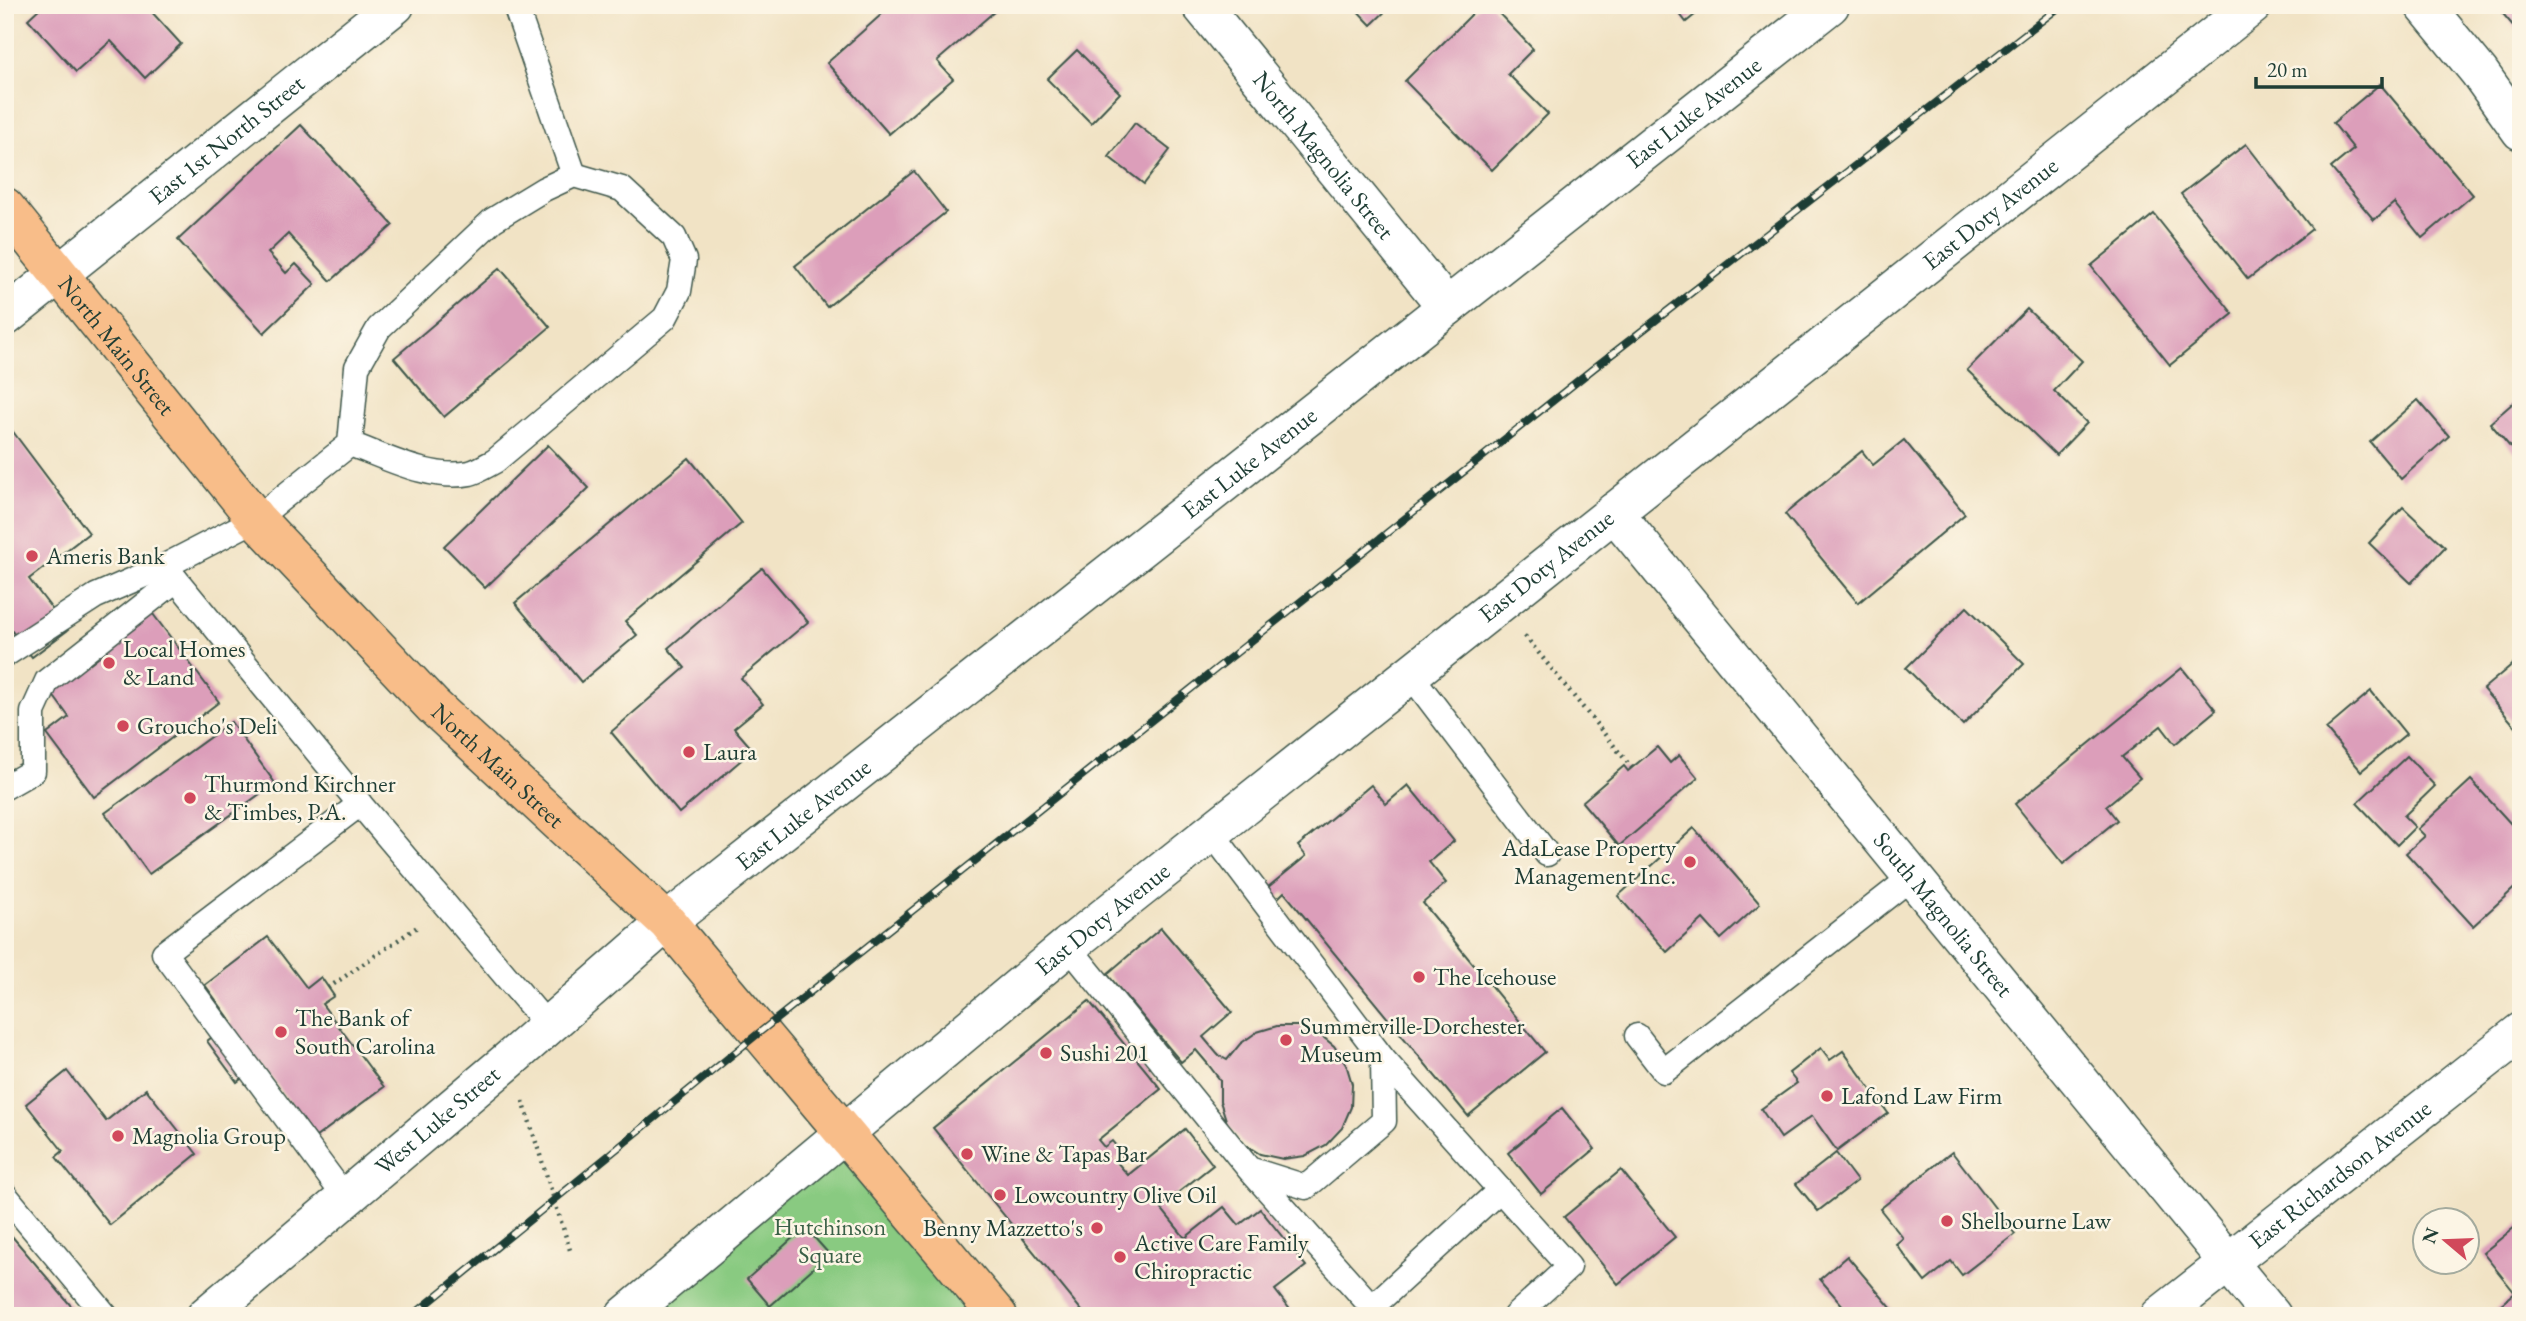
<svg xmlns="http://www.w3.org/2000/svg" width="2526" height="1321" font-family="'EB Garamond',serif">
<rect width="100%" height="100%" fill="#fcf5e5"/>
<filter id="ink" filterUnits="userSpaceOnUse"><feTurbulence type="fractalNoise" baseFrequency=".0143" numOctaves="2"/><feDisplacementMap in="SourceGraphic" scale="14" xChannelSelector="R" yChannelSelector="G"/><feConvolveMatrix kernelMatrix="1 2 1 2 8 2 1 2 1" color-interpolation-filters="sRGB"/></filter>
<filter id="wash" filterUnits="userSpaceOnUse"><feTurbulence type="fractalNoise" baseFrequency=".00686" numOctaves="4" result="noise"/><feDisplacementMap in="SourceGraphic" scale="28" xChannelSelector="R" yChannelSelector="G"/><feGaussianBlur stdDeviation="1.57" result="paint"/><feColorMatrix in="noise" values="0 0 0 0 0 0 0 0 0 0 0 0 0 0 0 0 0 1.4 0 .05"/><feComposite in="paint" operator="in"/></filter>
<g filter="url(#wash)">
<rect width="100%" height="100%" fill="#f1e3c5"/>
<!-- green -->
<polygon fill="#89ca81" stroke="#54845a" stroke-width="2" points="843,1131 976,1316 673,1316 653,1293"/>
<g id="blocks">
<!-- building -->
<g fill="#dc9eba">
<polygon points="43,5 153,5 149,9 181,44 145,78 111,41 76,72 28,19"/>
<polygon points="892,5 1002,5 937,61 953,79 889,134 827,63"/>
<polygon points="1352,5 1392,5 1371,25"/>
<polygon points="1481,5 1491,5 1533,49 1508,74 1548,114 1492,170 1405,81"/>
<polygon points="1673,5 1707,5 1686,22"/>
<polygon points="2501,5 2521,5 2521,35 2498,8"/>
<polygon points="1077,50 1120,93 1091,123 1047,79"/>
<polygon points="2380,84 2473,195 2422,238 2394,203 2374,220 2331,168 2354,149 2333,123"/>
<polygon points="1135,123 1170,150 1144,184 1109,157"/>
<polygon points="301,125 393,225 331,281 288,234 268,253 286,273 296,264 315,284 264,333 178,240"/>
<polygon points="2246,144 2312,229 2248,279 2181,194"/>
<polygon points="914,171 946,212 827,307 795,266"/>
<polygon points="2154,214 2233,314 2170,365 2091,266"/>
<polygon points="500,268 550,327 444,417 394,358"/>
<polygon points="2027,309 2082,361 2054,391 2087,423 2056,455 1967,370"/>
<polygon points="2521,396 2521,460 2490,423"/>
<polygon points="2418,400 2449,436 2401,479 2370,442"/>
<polygon points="5,421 89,533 29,579 68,630 32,657 5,622"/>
<polygon points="1904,440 1965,514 1858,603 1785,514 1862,451 1873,465"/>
<polygon points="548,445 589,488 485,588 444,546"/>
<polygon points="689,458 742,523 625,621 637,635 581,682 515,603"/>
<polygon points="2403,507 2445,547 2411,583 2369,543"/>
<polygon points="762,568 808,622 741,678 763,704 734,728 753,750 679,813 611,732 685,668 668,648"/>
<polygon points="1967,607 2024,664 1963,725 1906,668"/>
<polygon points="150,610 219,702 94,797 47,734 69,717 47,687"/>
<polygon points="2521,657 2521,733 2483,689"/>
<polygon points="2182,668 2216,710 2175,744 2161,726 2122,757 2140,778 2106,806 2117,820 2063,864 2015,804"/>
<polygon points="2371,691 2406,734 2361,771 2326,729"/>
<polygon points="231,722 275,783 149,874 105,813"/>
<polygon points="1657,747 1670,763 1679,755 1698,778 1619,846 1582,802 1624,766 1628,771"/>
<polygon points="2407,756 2435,786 2404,816 2415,827 2397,845 2357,803"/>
<polygon points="2471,780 2521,835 2521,882 2473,926 2406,853 2425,836 2418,829"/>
<polygon points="1371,785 1386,804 1408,785 1454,841 1429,862 1446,883 1423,903 1545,1052 1468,1116 1284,892 1276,900 1267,888 1306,856 1298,846"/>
<polygon points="1694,828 1760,904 1721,939 1703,919 1667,952 1618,896"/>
<polygon points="1161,928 1232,1012 1203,1037 1218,1055 1227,1060 1240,1044 1257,1032 1277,1026 1298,1026 1318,1033 1334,1046 1346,1064 1352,1084 1351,1107 1342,1128 1326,1145 1305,1156 1283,1159 1260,1154 1241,1142 1227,1123 1220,1101 1220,1080 1207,1063 1196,1050 1181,1062 1107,974"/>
<polygon points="268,937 307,988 321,977 334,996 322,1004 384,1087 316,1137 261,1064 237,1082 207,1041 232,1022 205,985"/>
<polygon points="1089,1001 1161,1089 1098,1140 1104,1147 1112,1141 1123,1154 1115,1160 1128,1175 1185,1129 1213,1165 1160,1207 1185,1238 1224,1207 1239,1225 1260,1209 1306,1266 1275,1290 1295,1316 1086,1316 933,1128"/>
<polygon points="1821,1048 1830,1060 1843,1051 1888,1113 1837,1151 1812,1116 1781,1138 1761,1109 1797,1083 1789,1073"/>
<polygon points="67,1071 106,1121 146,1089 197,1154 110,1225 56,1157 63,1151 26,1104"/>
<polygon points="1562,1108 1595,1149 1541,1194 1508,1153"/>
<polygon points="1952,1152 2015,1234 1962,1275 1951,1261 1925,1282 1896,1244 1903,1238 1880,1209"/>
<polygon points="1836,1153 1857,1181 1818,1211 1796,1184"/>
<polygon points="1621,1170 1675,1237 1618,1284 1564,1217"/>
<polygon points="2521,1222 2521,1316 2501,1316 2495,1309 2515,1293 2483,1253"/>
<polygon points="805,1227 829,1254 770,1306 747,1279"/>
<polygon points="5,1228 72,1307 62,1316 5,1316"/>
<polygon points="1847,1256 1898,1316 1847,1316 1850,1314 1820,1279"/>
</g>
</g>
</g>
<g filter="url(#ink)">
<use href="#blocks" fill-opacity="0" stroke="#3e564a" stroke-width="2"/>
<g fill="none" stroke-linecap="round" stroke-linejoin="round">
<defs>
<g id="service">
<polyline points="515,5 574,175"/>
<polyline points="165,566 360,804 548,1026"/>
<path d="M5,655L96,596L165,566L256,519L350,444L357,367L379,328L493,220L544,189L574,175L622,189L674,237L684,260L679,291L665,318L495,461C487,465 478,471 470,473C431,481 386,457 350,444"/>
<polyline points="1410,674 1547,854"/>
<polyline points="5,787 33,771 33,712 47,681 176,580"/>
<polyline points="1068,946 1249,1169 1306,1187 1384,1121 1383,1059 1211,832"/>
<polyline points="1637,1036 1664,1071 1913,876"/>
<polyline points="1383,1059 1569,1267 1515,1316"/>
<polyline points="1250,1170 1380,1316"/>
<polyline points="5,1195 106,1316"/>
<polyline points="345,1197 164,953 360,804"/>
<polyline points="1372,1307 1500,1190"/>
</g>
<g id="minor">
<path id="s1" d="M1201,5L1447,307"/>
<polyline points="2424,5 2479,72 2521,131"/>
<path id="s2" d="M5,317L395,5"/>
<path id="s3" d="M1614,512L2272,1316"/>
<path id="s4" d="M206,1316L509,1060L667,922L1830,5"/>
<path id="s5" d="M625,1316L1068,946L2253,5"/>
<path id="s6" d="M2160,1316L2521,1032"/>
</g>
<g id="primary">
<path id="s7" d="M5,207L256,519L433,706L667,922L998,1316"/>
</g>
</defs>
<!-- service casing -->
<use href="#service" stroke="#3e564a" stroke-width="27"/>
<!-- minor casing -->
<use href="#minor" stroke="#3e564a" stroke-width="41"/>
<!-- primary casing -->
<use href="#primary" stroke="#3e564a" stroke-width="41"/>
<!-- path -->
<g stroke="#3e564a" stroke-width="4.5" stroke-dasharray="2 5" stroke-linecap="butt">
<polyline points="1525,636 1632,768"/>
<polyline points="328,988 420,925"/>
<polyline points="523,1101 570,1250"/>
</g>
<!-- service -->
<use href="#service" stroke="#fff" stroke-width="24"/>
<!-- minor -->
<use href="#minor" stroke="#fff" stroke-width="38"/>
<!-- primary -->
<use href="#primary" stroke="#f8bd89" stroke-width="38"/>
<defs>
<polyline id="rail" points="412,1316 760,1032 1594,368 2062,5"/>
</defs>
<!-- rail casing -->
<use href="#rail" stroke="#1f3d34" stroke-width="8"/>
<!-- rail -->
<use href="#rail" stroke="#fcf5e5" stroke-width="5" stroke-dasharray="16" stroke-linecap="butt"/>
</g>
</g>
<!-- markers -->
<g fill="#d1495b" stroke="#fcf5e5" stroke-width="2.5">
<circle cx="32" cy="556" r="7"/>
<circle cx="109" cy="663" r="7"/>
<circle cx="123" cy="726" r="7"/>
<circle cx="689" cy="752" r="7"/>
<circle cx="190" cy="798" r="7"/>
<circle cx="1690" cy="862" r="7"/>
<circle cx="1419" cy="977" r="7"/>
<circle cx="281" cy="1032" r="7"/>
<circle cx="1286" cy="1040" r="7"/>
<circle cx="1046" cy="1053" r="7"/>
<circle cx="1827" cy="1096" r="7"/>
<circle cx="118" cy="1136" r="7"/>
<circle cx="967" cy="1154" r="7"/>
<circle cx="1000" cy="1195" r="7"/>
<circle cx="1947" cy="1221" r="7"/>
<circle cx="1097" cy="1228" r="7"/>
<circle cx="1120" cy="1257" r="7"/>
</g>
<g text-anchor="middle" stroke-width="5" stroke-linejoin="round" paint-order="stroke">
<!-- street labels -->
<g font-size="24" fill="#1f3d34" stroke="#fcf5e5">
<text dy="8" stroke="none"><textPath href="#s4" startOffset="1914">East Luke Avenue</textPath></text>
<text dy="8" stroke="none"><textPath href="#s2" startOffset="284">East 1st North Street</textPath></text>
<text dy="8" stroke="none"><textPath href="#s1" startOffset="194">North Magnolia Street</textPath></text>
<text dy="8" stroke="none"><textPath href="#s5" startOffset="1755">East Doty Avenue</textPath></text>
<text dy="8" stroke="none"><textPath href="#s7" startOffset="178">North Main Street</textPath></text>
<text dy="8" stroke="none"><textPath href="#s4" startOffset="1348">East Luke Avenue</textPath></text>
<text dy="8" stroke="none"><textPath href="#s5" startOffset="1188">East Doty Avenue</textPath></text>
<text dy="8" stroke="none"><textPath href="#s7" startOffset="746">North Main Street</textPath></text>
<text dy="8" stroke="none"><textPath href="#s4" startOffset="780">East Luke Avenue</textPath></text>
<text dy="8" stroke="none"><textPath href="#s3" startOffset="520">South Magnolia Street</textPath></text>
<text dy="8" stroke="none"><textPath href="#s5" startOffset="621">East Doty Avenue</textPath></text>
<text dy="8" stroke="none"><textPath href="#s4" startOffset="303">West Luke Street</textPath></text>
<text dy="8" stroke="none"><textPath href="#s6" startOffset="229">East Richardson Avenue</textPath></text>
</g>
<!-- poi labels -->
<g font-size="24" fill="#1f3d34" stroke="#fcf5e5" text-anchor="start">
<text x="46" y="564">Ameris Bank</text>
<text x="123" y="657">Local Homes<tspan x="123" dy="28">&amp; Land</tspan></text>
<text x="137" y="734">Groucho's Deli</text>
<text x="703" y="760">Laura</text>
<text x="204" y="792">Thurmond Kirchner<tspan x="204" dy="28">&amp; Timbes, P.A.</tspan></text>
<text x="1676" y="856" text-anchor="end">AdaLease Property<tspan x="1676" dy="28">Management Inc.</tspan></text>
<text x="1433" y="985">The Icehouse</text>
<text x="295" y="1026">The Bank of<tspan x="295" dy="28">South Carolina</tspan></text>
<text x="1300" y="1034">Summerville-Dorchester<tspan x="1300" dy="28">Museum</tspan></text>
<text x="1060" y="1061">Sushi 201</text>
<text x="1841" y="1104">Lafond Law Firm</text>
<text x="132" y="1144">Magnolia Group</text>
<text x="981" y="1162">Wine &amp; Tapas Bar</text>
<text x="1014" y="1203">Lowcountry Olive Oil</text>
<text x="1961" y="1229">Shelbourne Law</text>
<text x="1083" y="1236" text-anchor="end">Benny Mazzetto's</text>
<text x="1134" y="1251">Active Care Family<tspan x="1134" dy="28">Chiropractic</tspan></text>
</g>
<!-- park labels -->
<g font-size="24" fill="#3a6047" stroke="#fcf5e5">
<text x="830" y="1235">Hutchinson<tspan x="830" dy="28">Square</tspan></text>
</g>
</g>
<!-- margin -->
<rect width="2526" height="1321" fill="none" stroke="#fcf5e5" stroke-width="28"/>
<!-- north arrow -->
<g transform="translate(2446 1241) rotate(289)"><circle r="33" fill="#fcf5e5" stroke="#a4ab9e" stroke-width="2"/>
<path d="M0-5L12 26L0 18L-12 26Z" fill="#d1495b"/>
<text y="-10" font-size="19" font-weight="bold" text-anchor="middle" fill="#1f3d34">N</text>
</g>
<!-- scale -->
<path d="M2256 77v10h126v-10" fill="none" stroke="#1f3d34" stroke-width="3.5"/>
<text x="2267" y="77" font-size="21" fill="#1f3d34" stroke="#fcf5e5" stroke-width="5" paint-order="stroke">20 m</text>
</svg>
